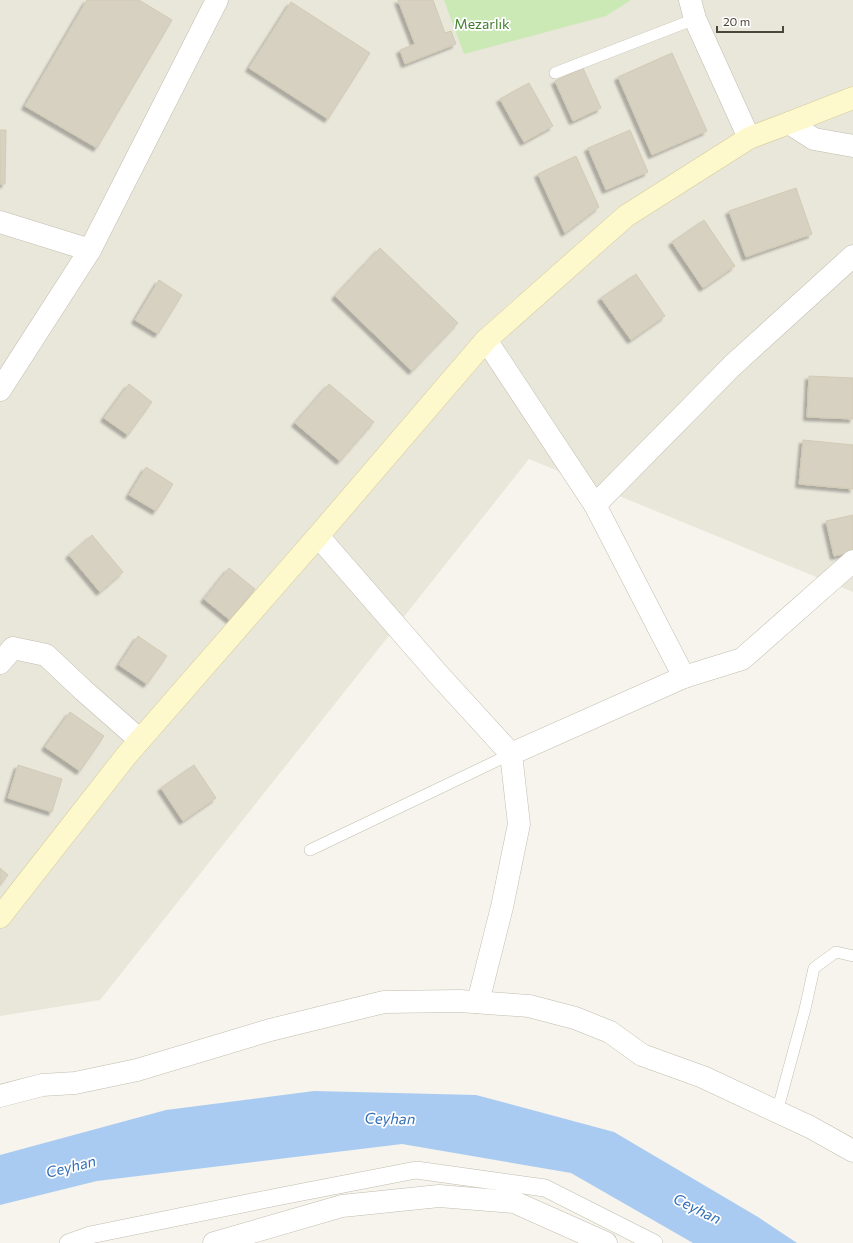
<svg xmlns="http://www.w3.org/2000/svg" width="853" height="1243" font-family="Commissioner,sans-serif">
<defs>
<filter id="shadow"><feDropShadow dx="-3.5" dy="3.5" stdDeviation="1" flood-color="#0004"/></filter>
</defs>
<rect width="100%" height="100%" fill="#f6f4ec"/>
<!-- residential -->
<polygon fill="#e9e6da" points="0,0 853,0 853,592 529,459 100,1000 0,1016"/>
<!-- green -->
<polygon fill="#cbe9b5" points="444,0 631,0 606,16 464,54"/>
<!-- water -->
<polygon fill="#aacbf1" points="314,1091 476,1095 614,1132 758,1217 797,1243 693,1243 571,1173 402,1144 97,1181 0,1205 0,1155 166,1110"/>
<!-- building -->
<g fill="#d7d1c1" stroke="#d2cab4" filter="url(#shadow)">
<polygon points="87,0 139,0 172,20 97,148 25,106"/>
<polygon points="398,0 433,0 445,33 451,31 456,44 405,64 400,50 415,44"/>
<polygon points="291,2 370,53 328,119 249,68"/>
<polygon points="672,53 707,131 652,155 618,77"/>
<polygon points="583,68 601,108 573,121 555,81"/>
<polygon points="529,83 553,126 524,142 500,99"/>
<polygon points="0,130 6,130 5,184 0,184"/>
<polygon points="630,130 648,172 606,190 588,148"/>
<polygon points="576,156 599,207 565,233 538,174"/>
<polygon points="796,188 812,234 746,257 729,211"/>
<polygon points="704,220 735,266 703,288 672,242"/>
<polygon points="380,248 458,323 412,371 335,296"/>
<polygon points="636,274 665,316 631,340 601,298"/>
<polygon points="159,280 182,295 158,334 135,320"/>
<polygon points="809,376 853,378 853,419 807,417"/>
<polygon points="129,384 152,402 128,435 104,418"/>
<polygon points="329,384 374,422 340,461 295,423"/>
<polygon points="803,440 853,445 853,489 799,484"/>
<polygon points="146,467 173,484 156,511 129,495"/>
<polygon points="853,515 853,552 834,556 826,521"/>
<polygon points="92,535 123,572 100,592 69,555"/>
<polygon points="229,568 255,589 230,620 204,599"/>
<polygon points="138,636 167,656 147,684 119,665"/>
<polygon points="70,712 104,736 80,771 45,747"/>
<polygon points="18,765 62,779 52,812 8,798"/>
<polygon points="194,765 216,798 183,821 161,788"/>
<polygon points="0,868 8,875 0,885"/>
</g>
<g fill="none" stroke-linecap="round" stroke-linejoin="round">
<defs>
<g id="service">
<polyline points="555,73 695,19"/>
<polyline points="310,850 511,754"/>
<polyline points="777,1112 805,1009 814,968 836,952 853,956"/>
</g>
<polyline id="pedestrian" points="68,1243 90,1235 282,1196 416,1170 545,1188 654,1243"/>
<g id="minor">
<polyline points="690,0 695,19 749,138"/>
<polyline points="789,123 814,139 853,146"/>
<polyline points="0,222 90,250"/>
<polyline points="486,340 595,505 684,677"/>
<polyline points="0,390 90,250 217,0"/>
<polyline points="595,505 733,365 853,256"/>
<polyline points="318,536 438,674 511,754 519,824 502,907 478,1002"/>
<polyline points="0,663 13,648 46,655 83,690 140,740"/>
<polyline points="511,754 684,677 742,659 853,561"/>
<polyline points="0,1096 42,1085 75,1083 137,1070 270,1030 384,1002 460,1001 529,1006 575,1018 610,1032 642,1055 703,1077 810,1127 853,1151"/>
<polyline points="214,1243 342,1206 439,1196 514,1202 606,1243"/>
</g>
<polyline id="secondary" points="0,917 126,756 318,536 486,340 626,216 749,138 789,123 853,98"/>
</defs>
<!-- service casing -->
<use href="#service" stroke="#c1bdae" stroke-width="12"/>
<!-- pedestrian casing -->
<use href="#pedestrian" stroke="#c1bdae" stroke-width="18"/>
<!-- minor casing -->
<use href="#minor" stroke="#c1bdae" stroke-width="23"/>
<!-- secondary casing -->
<use href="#secondary" stroke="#d5cc9b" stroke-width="23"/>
<!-- service -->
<use href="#service" stroke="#fff" stroke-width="11"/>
<!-- pedestrian -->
<use href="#pedestrian" stroke="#fff" stroke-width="17"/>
<!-- minor -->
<use href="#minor" stroke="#fff" stroke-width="22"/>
<!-- secondary -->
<use href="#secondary" stroke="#fef8cd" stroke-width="22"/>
</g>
<g text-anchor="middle" stroke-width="3.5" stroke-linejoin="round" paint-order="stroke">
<!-- park labels -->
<g font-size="14" fill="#407d2b" stroke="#fff">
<text x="482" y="29">Mezarlık</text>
</g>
<!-- water labels -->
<g font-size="15" font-style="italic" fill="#316eb7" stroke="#fff">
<text transform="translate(390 1119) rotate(1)" y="5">Ceyhan</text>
<text transform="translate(71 1167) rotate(-14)" y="5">Ceyhan</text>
<text transform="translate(697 1209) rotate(26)" y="5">Ceyhan</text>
</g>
</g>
<!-- scale -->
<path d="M717 26v6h66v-6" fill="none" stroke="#4a4639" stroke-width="2"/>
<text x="723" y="26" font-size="12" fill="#4a4639" stroke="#ffffff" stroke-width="3" paint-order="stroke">20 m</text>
</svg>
